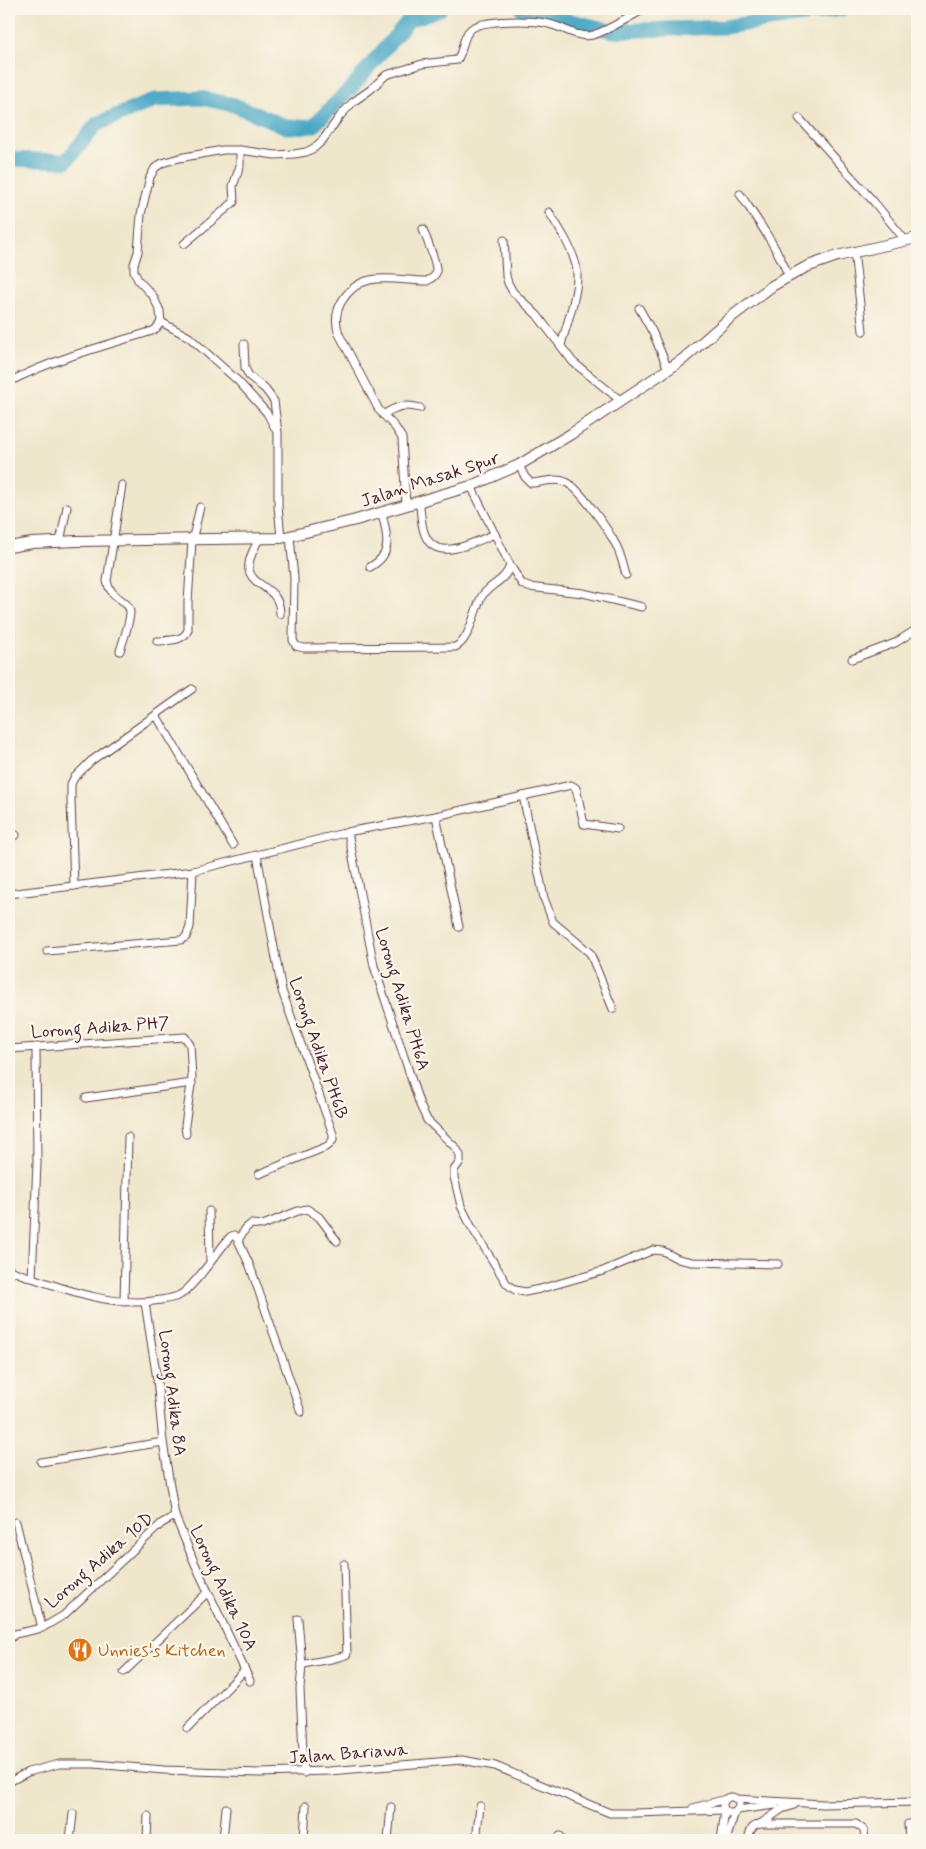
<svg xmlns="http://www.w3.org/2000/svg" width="926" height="1849" font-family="Mynerve,sans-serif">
<rect width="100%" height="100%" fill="#fbf7ec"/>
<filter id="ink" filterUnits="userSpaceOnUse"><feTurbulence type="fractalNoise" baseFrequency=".02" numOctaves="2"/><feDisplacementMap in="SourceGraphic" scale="10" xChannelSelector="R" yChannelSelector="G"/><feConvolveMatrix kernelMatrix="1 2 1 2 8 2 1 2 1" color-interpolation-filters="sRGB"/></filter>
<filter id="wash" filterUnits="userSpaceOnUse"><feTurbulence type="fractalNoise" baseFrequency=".0096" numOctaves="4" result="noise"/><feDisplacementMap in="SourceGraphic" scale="20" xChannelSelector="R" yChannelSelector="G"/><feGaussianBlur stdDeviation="1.12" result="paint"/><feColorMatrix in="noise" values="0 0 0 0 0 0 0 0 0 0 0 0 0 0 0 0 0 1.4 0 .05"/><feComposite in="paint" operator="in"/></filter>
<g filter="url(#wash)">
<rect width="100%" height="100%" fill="#efe7cc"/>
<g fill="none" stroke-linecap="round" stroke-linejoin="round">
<!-- river -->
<g stroke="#46a7c5" stroke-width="15">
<polyline points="522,9 612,31 725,27 842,9"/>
<polyline points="9,159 66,161 97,124 155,100 201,98 234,105 287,127 313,126 351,88 409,20 440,9"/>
</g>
</g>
</g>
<g filter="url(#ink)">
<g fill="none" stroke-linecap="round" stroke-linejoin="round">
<defs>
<g id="street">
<polyline points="799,118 874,202 905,240"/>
<path d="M740,194C758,221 777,247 789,277"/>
<path d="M549,212C559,228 571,246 576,265C581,287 567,323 561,345"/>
<polyline points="504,240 506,276 508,283 513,292 537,315 573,362 620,400"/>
<polyline points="184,244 234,202 233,186 240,166 240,150"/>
<polyline points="854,251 863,331"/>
<polyline points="639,308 653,333 668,369"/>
<polyline points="161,322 189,337 238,381 267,413 276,430"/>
<polyline points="244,344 245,368 249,376 265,389 274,401 278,433 278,506 281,538"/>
<path d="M9,382C53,359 101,347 149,332L155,330L161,322L160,311L153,296L138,280L134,271V264L138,252L141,214L150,177L155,168L162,163L179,158L223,150H240L275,155L294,154L306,152L314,148L322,141L340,116L353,102L370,90L386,75L422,64L457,60C464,51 462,36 471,29C483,19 534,20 549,24C563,27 579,39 593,35C606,31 632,16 644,9"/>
<path d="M383,415C396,406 405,404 420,408"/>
<path d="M519,465L525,477L531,483C542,483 555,477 566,482C579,487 609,531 616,545C621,554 623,565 626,575"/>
<path d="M419,501C421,511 421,523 424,532C434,565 474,542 495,534"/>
<path d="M406,505L402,438L395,427L379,410L339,334C335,323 336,311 342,301C362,268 395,281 427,281C430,279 435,277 436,273C438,264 426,239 423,229"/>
<path d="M290,537L294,578L293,640L296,646L304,648L455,647C470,641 474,610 482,596C490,584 506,581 510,565L471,486"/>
<path d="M259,539C255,547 247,560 249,570C253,588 280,586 280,614"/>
<polyline points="60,542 67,507"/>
<polyline points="510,565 522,584 528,587 583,593 642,607"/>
<path d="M370,567C394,554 387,536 382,513"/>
<path d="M157,641C168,640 183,642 188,630V602L192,541L200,507"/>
<path d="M120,651C123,641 130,622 130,612C129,599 110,599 107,581L122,485"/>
<polyline points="852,659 895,643 917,629"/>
<polyline points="156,715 233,845"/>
<polyline points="523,796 544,898 553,922 590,953 613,1009"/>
<polyline points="436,816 459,927"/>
<polyline points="348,832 374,966 420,1105 427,1120 456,1148 460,1155 460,1162 454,1170 454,1177 461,1206 471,1226 507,1284 515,1290 525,1292 540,1289 603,1271 653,1250 663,1251 678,1259 692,1262 778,1264"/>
<polyline points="9,836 16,835"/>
<polyline points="257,855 282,991 333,1134 333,1140 328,1146 259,1174"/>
<polyline points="74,886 71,800 71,784 74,778 91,761 192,689"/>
<polyline points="9,894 193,871 352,831 436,816 571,785 576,788 584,824 618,829"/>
<polyline points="47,951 181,940 186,937 190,927 193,871"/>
<polyline points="9,1049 185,1037 190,1045 192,1078 185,1125 186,1134"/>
<polyline points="86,1098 192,1083"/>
<polyline points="209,1211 210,1261"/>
<polyline points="238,1240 246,1228 251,1224 263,1225 298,1211 307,1209 319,1217 337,1241"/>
<path d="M9,1270C57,1286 110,1309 161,1300C167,1299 174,1298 180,1295C193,1288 219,1250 230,1237L234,1235L238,1240L250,1266L301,1412"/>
<polyline points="32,1278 37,1163 36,1047"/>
<polyline points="124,1302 128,1137"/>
<polyline points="145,1303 157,1379 163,1442 175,1516 195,1564 250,1681"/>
<polyline points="41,1462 163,1442"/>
<polyline points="16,1522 42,1628"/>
<polyline points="298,1619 302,1665"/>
<polyline points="9,1640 15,1634 42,1628 64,1615 162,1523 175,1516"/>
<polyline points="124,1672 208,1592"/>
<polyline points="188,1728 245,1670"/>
<path d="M304,1773L300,1689L302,1665C313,1661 341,1659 347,1654L344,1564"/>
<polyline points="9,1782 28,1772 59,1764 94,1764 164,1770 259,1773 329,1771 462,1760 495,1766 610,1813 636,1813 724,1810"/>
<circle cx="731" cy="1805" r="8"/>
<polyline points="736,1799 823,1804 917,1802"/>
<polyline points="693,1808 726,1799"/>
<polyline points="737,1810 776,1805"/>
<polyline points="760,1824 782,1809 794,1805"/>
<polyline points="908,1824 909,1840"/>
<polyline points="70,1840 73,1814"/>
<polyline points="147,1840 148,1816"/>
<polyline points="223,1840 226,1808"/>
<polyline points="304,1840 306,1806"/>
<polyline points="388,1840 391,1807"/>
<polyline points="476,1840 480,1806"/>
<polyline points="560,1840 560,1836"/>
<polyline points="721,1840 725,1811"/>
<polyline points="726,1840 735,1812"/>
<path d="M748,1840C750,1832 750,1827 759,1824H856L864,1830L865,1840"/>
</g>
<polyline id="secondary" points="9,547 32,543 77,541 281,538 356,520 471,486 519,465 571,434 682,360 730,318 772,286 806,267 837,256 917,238"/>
</defs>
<!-- street casing -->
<use href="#street" stroke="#633d43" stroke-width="9"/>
<!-- secondary casing -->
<use href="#secondary" stroke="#633d43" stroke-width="12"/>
<!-- street -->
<use href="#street" stroke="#fff" stroke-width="7"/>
<!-- secondary -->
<use href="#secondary" stroke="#fff" stroke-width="10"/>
</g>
</g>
<!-- icons -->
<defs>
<symbol id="restaurant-disc" viewBox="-11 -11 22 22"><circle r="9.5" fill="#e8710a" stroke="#fbf7ec"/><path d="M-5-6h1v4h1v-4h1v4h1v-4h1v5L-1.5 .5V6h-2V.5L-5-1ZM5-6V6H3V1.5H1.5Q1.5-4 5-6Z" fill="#fff"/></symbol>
</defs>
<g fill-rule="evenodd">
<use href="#restaurant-disc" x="66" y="1636" width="28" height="28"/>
</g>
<g text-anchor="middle" stroke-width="4.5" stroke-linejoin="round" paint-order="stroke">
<!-- street labels -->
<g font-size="18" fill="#4a1f2b" stroke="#fbf7ec">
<text transform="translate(430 479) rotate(-18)" y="6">Jalan Masak Spur</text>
<text transform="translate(403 999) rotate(73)" y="6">Lorong Adika PH6A</text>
<text transform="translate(100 1027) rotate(-4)" y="6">Lorong Adika PH7</text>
<text transform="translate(319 1048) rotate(71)" y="6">Lorong Adika PH6B</text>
<text transform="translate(173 1393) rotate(83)" y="6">Lorong Adika 8A</text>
<text transform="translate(99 1560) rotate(-41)" y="6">Lorong Adika 10D</text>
<text transform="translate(224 1588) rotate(65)" y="6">Lorong Adika 10A</text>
<text transform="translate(348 1753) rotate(-4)" y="6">Jalan Bariawa</text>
</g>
<!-- food labels -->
<g font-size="18" fill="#c56008" stroke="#fbf7ec" text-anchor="start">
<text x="98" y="1656">Unnies's Kitchen</text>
</g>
</g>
<!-- margin -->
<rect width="926" height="1849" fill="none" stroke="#fbf7ec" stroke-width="30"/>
</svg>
